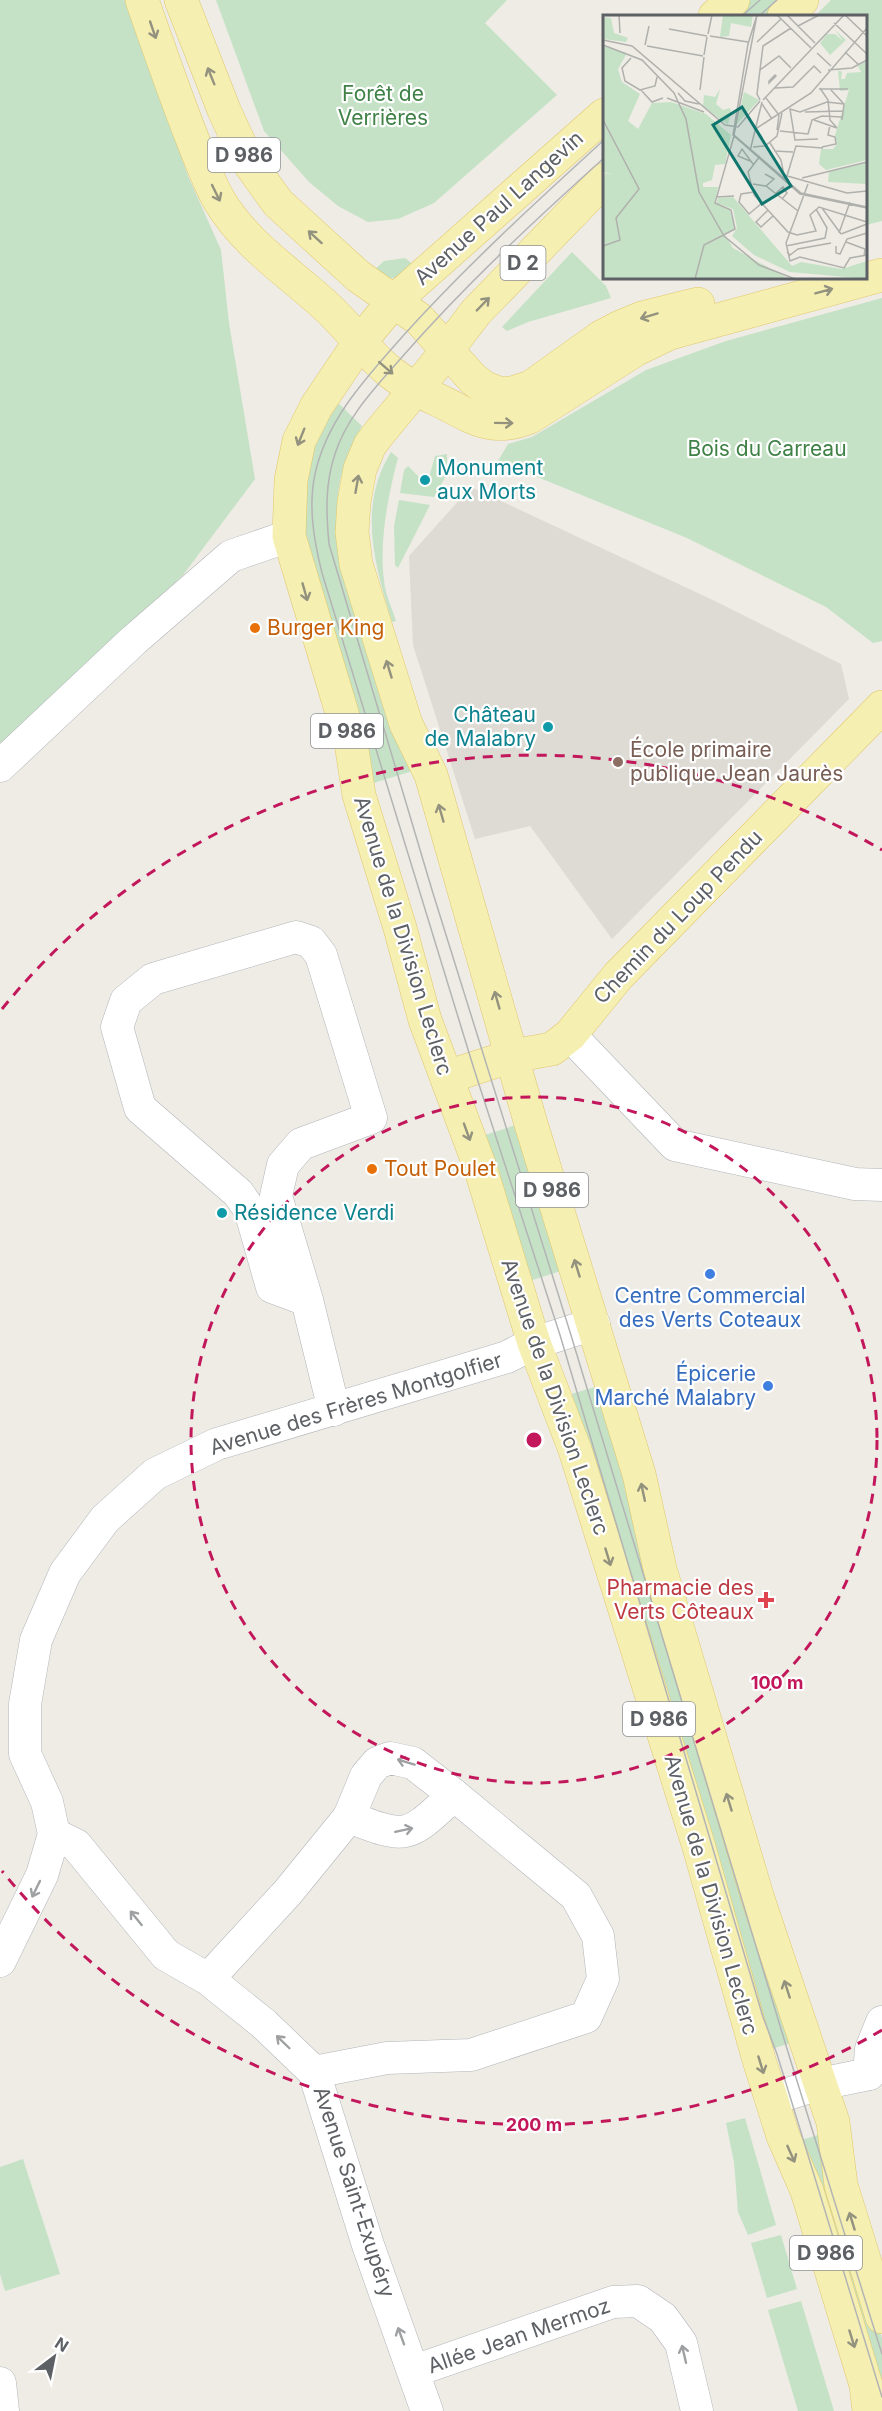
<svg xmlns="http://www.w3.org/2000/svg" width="882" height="2411" font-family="Inter,sans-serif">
<rect width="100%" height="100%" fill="#eeece5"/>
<!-- education -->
<polygon fill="#dddbd4" points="471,487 717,602 841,664 849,699 612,939 530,826 475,839 413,645 409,556"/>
<!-- green -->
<g fill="#c5e2c6">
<polygon points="0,0 127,0 188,176 221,250 229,323 255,479 183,575 0,749"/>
<polygon points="216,0 507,0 485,23 557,95 434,203 398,219 368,222 338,206 309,182 264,131"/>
<polygon points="750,0 791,0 773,16 732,16"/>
<polygon points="831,0 882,0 882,221 866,225 866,16 815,16"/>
<polygon points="572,252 606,286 611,298 528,322 507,331 502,327"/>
<path d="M405,258L415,266C396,281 394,281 371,273L384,261Z"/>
<polygon points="882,298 882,641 873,643 826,607 687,538 498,461 508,444 532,437 646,370 726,341"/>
<path d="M334,399L362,426C342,459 334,493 338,532L416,770L367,785L304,551L301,479Z"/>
<path d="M391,452L398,458C388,495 379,542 384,580C385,594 392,608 396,621L392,622C375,565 357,507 391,452Z"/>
<polygon points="447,454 447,474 434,497 400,493 404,470 408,466 424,482 428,481 435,456"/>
<polygon points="399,500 430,505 398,568 395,565 394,526"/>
<polygon points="519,1124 564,1270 526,1282 482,1136"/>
<polygon points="598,1386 797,2041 765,2051 565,1396"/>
<polygon points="745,2118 776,2225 748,2235 738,2212 734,2162 726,2123"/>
<polygon points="825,2133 834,2184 882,2338 882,2411 791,2143"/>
<polygon points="23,2159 60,2274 5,2291 0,2274 0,2167"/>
<polygon points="781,2235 797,2289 767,2298 751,2243"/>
<polygon points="801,2301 834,2411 798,2411 768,2310"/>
</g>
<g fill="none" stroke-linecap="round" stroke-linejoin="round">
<defs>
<g id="minor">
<polyline points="0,766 134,640 231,556 289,536"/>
<polyline points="570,1035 675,1145 855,1184 882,1185"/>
<polyline points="307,1300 272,1287 250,1210 238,1193 140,1108 117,1027 126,1001 153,979 296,937 311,942 321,955 371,1118 301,1144 283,1165 276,1196 307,1300 334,1410"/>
<path d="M349,1817C409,1841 408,1837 454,1795"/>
<polyline points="54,1834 76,1845 166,1955 208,1979 264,2024 314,2072 368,2245 427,2411"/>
<polyline points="0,1961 42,1875 54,1834 47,1802 25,1754 25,1704 36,1640 65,1573 105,1519 155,1474 217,1444 507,1357 534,1343 594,1324"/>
<polyline points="208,1979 288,1892 349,1817 366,1776 377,1763 390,1758 413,1763 454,1795 576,1896 598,1936 603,1979 586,2017 471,2055 387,2058 314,2072"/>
<polyline points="869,2074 871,2049 882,2022"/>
<polyline points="771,2099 820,2084 869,2074"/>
<polyline points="414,2371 613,2302 638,2301 663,2318 681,2343 697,2411"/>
<polyline points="0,2383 3,2411"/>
</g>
<g id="major">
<path d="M142,0C158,46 174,92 192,138C200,158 208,181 219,200C246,246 292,274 329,309C350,329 367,353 389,371C407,386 428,395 448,405C478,421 496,431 530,417L635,350L670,333L882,275"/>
<polyline points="181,0 224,110 247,160 278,203 358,276 419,319 473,379 485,388 501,394 512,393 531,387 601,337 618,328 642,318 698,304"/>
<polyline points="715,16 733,0"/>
<polyline points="784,16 802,0"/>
<polyline points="604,115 394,301 359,343 316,407 299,441 291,480 289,536 351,743 359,795 400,928 425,1020 480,1167 534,1343 575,1450 699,1847 759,2060 783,2136 807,2191 866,2385 869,2411"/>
<polyline points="604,180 476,312 434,367 380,432 370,445 360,469 354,502 352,532 356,564 406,724 431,775 531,1124 639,1474 660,1569 758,1899 833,2122 841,2185 882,2317"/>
<polyline points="447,1077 512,1056 552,1049 570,1035 618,976 882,707"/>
</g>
</defs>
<!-- minor casing -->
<use href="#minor" stroke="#b2b5b9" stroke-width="33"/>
<!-- major casing -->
<use href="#major" stroke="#e1c76a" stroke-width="34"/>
<!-- minor -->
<use href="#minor" stroke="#fff" stroke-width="32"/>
<!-- major -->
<use href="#major" stroke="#f6efb2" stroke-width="33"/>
<!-- tram -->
<g stroke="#b3b4b4" stroke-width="1.5">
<polyline points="742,16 760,0"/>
<polyline points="759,16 777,0"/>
<path d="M604,140C534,204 465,267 402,337C366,378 327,419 315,474C308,507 314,541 322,573L474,1069L560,1335L763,2017L777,2054L882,2397"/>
<path d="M604,158C534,221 465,285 402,357C377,386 347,416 335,454C325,484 326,512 329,544L432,890L570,1332L788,2052L882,2354"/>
</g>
</g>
<!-- one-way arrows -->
<defs><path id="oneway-shaft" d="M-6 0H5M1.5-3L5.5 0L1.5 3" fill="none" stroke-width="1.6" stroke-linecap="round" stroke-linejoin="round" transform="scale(1.5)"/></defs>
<g stroke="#93927f">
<use href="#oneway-shaft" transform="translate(153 30) rotate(71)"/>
<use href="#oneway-shaft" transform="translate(211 76) rotate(-112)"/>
<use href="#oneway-shaft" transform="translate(216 193) rotate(64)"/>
<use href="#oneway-shaft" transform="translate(315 237) rotate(-138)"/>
<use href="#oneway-shaft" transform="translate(824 291) rotate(-15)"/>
<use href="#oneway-shaft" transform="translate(483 304) rotate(-46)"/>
<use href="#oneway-shaft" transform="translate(649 316) rotate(163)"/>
<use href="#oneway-shaft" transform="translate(386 368) rotate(41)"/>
<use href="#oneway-shaft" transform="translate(504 423) rotate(1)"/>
<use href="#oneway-shaft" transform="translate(301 437) rotate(112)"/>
<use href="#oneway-shaft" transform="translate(357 484) rotate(-80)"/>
<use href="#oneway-shaft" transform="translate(305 592) rotate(74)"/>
<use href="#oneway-shaft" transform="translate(389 669) rotate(-107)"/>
<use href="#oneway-shaft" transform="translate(441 813) rotate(-106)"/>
<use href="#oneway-shaft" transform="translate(497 1000) rotate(-106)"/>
<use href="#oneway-shaft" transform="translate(467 1132) rotate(70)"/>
<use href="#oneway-shaft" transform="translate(577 1268) rotate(-107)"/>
<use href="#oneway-shaft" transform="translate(643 1492) rotate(-102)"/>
<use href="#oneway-shaft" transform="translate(608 1557) rotate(73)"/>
<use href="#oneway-shaft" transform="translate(729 1802) rotate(-107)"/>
<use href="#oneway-shaft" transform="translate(787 1989) rotate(-108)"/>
<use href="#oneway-shaft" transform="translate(761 2065) rotate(73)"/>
<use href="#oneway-shaft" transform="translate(791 2154) rotate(66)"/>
<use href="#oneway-shaft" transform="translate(852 2221) rotate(-107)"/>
<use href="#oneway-shaft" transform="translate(852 2339) rotate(73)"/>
</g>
<g stroke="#9ea0a2">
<use href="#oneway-shaft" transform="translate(406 1762) rotate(-163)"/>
<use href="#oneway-shaft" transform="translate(404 1830) rotate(-12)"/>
<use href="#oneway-shaft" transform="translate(36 1889) rotate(116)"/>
<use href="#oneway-shaft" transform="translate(136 1918) rotate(-129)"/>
<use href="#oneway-shaft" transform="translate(283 2042) rotate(-136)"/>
<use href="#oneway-shaft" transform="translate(401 2336) rotate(-110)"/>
<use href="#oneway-shaft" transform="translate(684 2354) rotate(-103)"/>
</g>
<!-- distance rings -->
<g fill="none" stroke="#c2185b" stroke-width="3" stroke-dasharray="10 8">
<circle cx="534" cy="1440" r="343"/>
<path d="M882 2030A685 685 0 0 1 2 1871M2 1009A685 685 0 0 1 882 850"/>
</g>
<!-- markers -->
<g fill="#0f9aa8" stroke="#fff" stroke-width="2">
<circle cx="425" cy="480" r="6"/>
<circle cx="548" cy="727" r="6"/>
<circle cx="222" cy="1213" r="6"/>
</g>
<g fill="#e8710a" stroke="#fff" stroke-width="2">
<circle cx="255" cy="628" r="6"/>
<circle cx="372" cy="1169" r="6"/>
</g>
<circle fill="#8d6e63" stroke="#fff" stroke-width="2" cx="618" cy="762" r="6"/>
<g fill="#3f7fe0" stroke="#fff" stroke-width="2">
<circle cx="710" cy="1274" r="6"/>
<circle cx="768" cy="1386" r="6"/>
</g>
<path fill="#e0444e" stroke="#fff" stroke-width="2" d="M763 1591h6v6h6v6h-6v6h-6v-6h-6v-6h6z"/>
<g text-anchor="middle" stroke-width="4.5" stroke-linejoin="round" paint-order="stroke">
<!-- shield labels -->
<g fill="#fff" stroke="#8e9092" stroke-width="1.5">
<rect x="208" y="138" width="72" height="34" rx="4.5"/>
<rect x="500.5" y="246" width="45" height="34" rx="4.5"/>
<rect x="311" y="714" width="72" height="34" rx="4.5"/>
<rect x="516" y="1173" width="72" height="34" rx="4.5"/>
<rect x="623" y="1702" width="72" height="34" rx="4.5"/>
<rect x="790" y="2236" width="72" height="34" rx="4.5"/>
</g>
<g font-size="20" font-weight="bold" fill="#5d6064">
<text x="244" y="162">D 986</text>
<text x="523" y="270">D 2</text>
<text x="347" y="738">D 986</text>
<text x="552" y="1197">D 986</text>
<text x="659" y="1726">D 986</text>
<text x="826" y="2260">D 986</text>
</g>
<!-- park labels -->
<g font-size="21" fill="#3f8146" stroke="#fff">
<text x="383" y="101">Forêt de<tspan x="383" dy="24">Verrières</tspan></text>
<text x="767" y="456">Bois du Carreau</text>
</g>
<!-- street labels -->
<g font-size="21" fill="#5d6064" stroke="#fff">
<text transform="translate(499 208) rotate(-42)" y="7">Avenue Paul Langevin</text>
<text transform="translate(678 917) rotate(-46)" y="7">Chemin du Loup Pendu</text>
<text transform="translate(403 936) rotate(73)" y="7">Avenue de la Division Leclerc</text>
<text transform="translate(555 1397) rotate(71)" y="7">Avenue de la Division Leclerc</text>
<text transform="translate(356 1404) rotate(-17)" y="7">Avenue des Frères Montgolfier</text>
<text transform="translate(711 1895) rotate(74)" y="7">Avenue de la Division Leclerc</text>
<text transform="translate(354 2192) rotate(72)" y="7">Avenue Saint-Exupéry</text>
<text transform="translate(519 2336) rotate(-19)" y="7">Allée Jean Mermoz</text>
</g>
<!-- culture labels -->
<g font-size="21" fill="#0d838f" stroke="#fff" text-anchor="start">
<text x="437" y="475">Monument<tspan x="437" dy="24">aux Morts</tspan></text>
<text x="536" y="722" text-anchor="end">Château<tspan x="536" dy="24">de Malabry</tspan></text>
<text x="234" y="1220">Résidence Verdi</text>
</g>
<!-- food labels -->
<g font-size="21" fill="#c56008" stroke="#fff" text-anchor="start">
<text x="267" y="635">Burger King</text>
<text x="384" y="1176">Tout Poulet</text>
</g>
<!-- education labels -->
<g font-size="21" fill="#785e54" stroke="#fff" text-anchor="start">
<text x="630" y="757">École primaire<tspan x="630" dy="24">publique Jean Jaurès</tspan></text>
</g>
<!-- shop labels -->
<g font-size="21" fill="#366cbe" stroke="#fff">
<text x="710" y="1303">Centre Commercial<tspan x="710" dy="24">des Verts Coteaux</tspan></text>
<text x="756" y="1381" text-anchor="end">Épicerie<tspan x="756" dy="24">Marché Malabry</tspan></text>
</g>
<!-- health labels -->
<g font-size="21" fill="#be3a42" stroke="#fff" text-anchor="end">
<text x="754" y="1595">Pharmacie des<tspan x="754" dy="24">Verts Côteaux</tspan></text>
</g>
</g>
<!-- overview -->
<g transform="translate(603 15)">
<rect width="264" height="264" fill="#eeece5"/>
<path d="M120,0H150L148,12L128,8L126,21L117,22ZM0,2L8,3L11,18L25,23L23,27L0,24ZM232,15L243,25L227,40L217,28L224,19H232L240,26ZM0,31L24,38L15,54L19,67L37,79L25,106L35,114L49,88L68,87L103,99L128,120L122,149L112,150L109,165L100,168V172H115L112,187L127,195L132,213L122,220L130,233L186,264H0V169L2,158L9,160L2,157L0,159ZM264,46V145L223,155L216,149L218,134H230L234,129L232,120L246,75L237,76L235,55L239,57L238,64H242L244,58L258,57L255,51ZM117,74L113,89L120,95L127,93L128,97L129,93L125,110L100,91L101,80L112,82ZM141,77L156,85L133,110L135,104ZM264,147V169L225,167L226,157ZM130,182L189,251L198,247L239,254L264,246V264L187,257L151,240L129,221L134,213L130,194L114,188L115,183Z" fill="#c5e2c6"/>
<path fill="none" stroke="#b0b0ad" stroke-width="1.5" d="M16,0L17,18M154,0L145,29L130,120L197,179L264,193M154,0L131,120L198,178L264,192M174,0L208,33M184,0L212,28M242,0L264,21M231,8L264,39M195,11L216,0M66,14L104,21M105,19L109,0M107,21L145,27M0,25L29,31L122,110L135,112L157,86M154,27L178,4M0,30L39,45L71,78L83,104L96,177L121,221L156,250L192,264M42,30L46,11M44,31L100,41M242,37L256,50M214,38L228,51M101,40L104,22M28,43L19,53L22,66L37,75L52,71L54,62M157,55L176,41L188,53M225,55L249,53L264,45M172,60L173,61L166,68V66ZM172,73L190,72L211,51L218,58M217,73L225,85L227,105L234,113M216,74H245M38,75L49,87L60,83M97,75L101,42M228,75L241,89M75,78L82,86L96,89M64,83L101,97M163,83L176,100L174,115M157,85L154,79L160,31L188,13M160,85L241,0M159,89L169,104M202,97L240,96M0,105L36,174L13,203L17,225L0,231M211,105L234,113M154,113L208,78L264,13M177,116L205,119L209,105L219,101L239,102M215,124L192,125L187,94L197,97L224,87L241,89L239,105M167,128L178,145L181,160M150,132L162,131L174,121L179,98M219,132L233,129L232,122L225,120L227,110M147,136L159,87M171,136L190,137M157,141L145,157L151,180L185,217L194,220L213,216L207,200L216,192L264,207M147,146L135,141L139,134L150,149M162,159L171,164L163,171M181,160L244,178L264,176M184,161L193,131L220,133M199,163L264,147M150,169L163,171L195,196M205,169L183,228L187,246L197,242L241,253L247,243L264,240M151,177L138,179L136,187L146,199L159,188M172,179L180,172L184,178L179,184M113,182L131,181M219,193L238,219M165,195L153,207L158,212L170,201M236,218L247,187M238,219L264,209M243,227L262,234L261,241M183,231L222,223L224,213L213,194M233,231V238L237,239L244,224L264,218M184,237L187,240L195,234L228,228M92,264L101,230L132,214L128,195L112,188L131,121"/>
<path fill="#0f766e" fill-opacity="0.15" stroke="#0f766e" stroke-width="3" d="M139,92L188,171L159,189L110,110Z"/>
<rect width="264" height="264" fill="none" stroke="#5d6064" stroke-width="3"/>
</g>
<circle cx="534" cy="1440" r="9" fill="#c2185b" stroke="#fff" stroke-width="3"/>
<g font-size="18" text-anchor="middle" font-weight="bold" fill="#c2185b" stroke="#fff" stroke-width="4.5" stroke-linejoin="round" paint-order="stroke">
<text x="777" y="1689">100 m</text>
<text x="534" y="2131">200 m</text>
</g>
<!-- north arrow -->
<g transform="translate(54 2357) rotate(32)" stroke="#ffffff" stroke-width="4.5" paint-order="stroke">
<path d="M0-4.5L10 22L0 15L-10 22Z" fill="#5d6064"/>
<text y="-9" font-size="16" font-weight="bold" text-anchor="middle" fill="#5d6064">N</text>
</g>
</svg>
